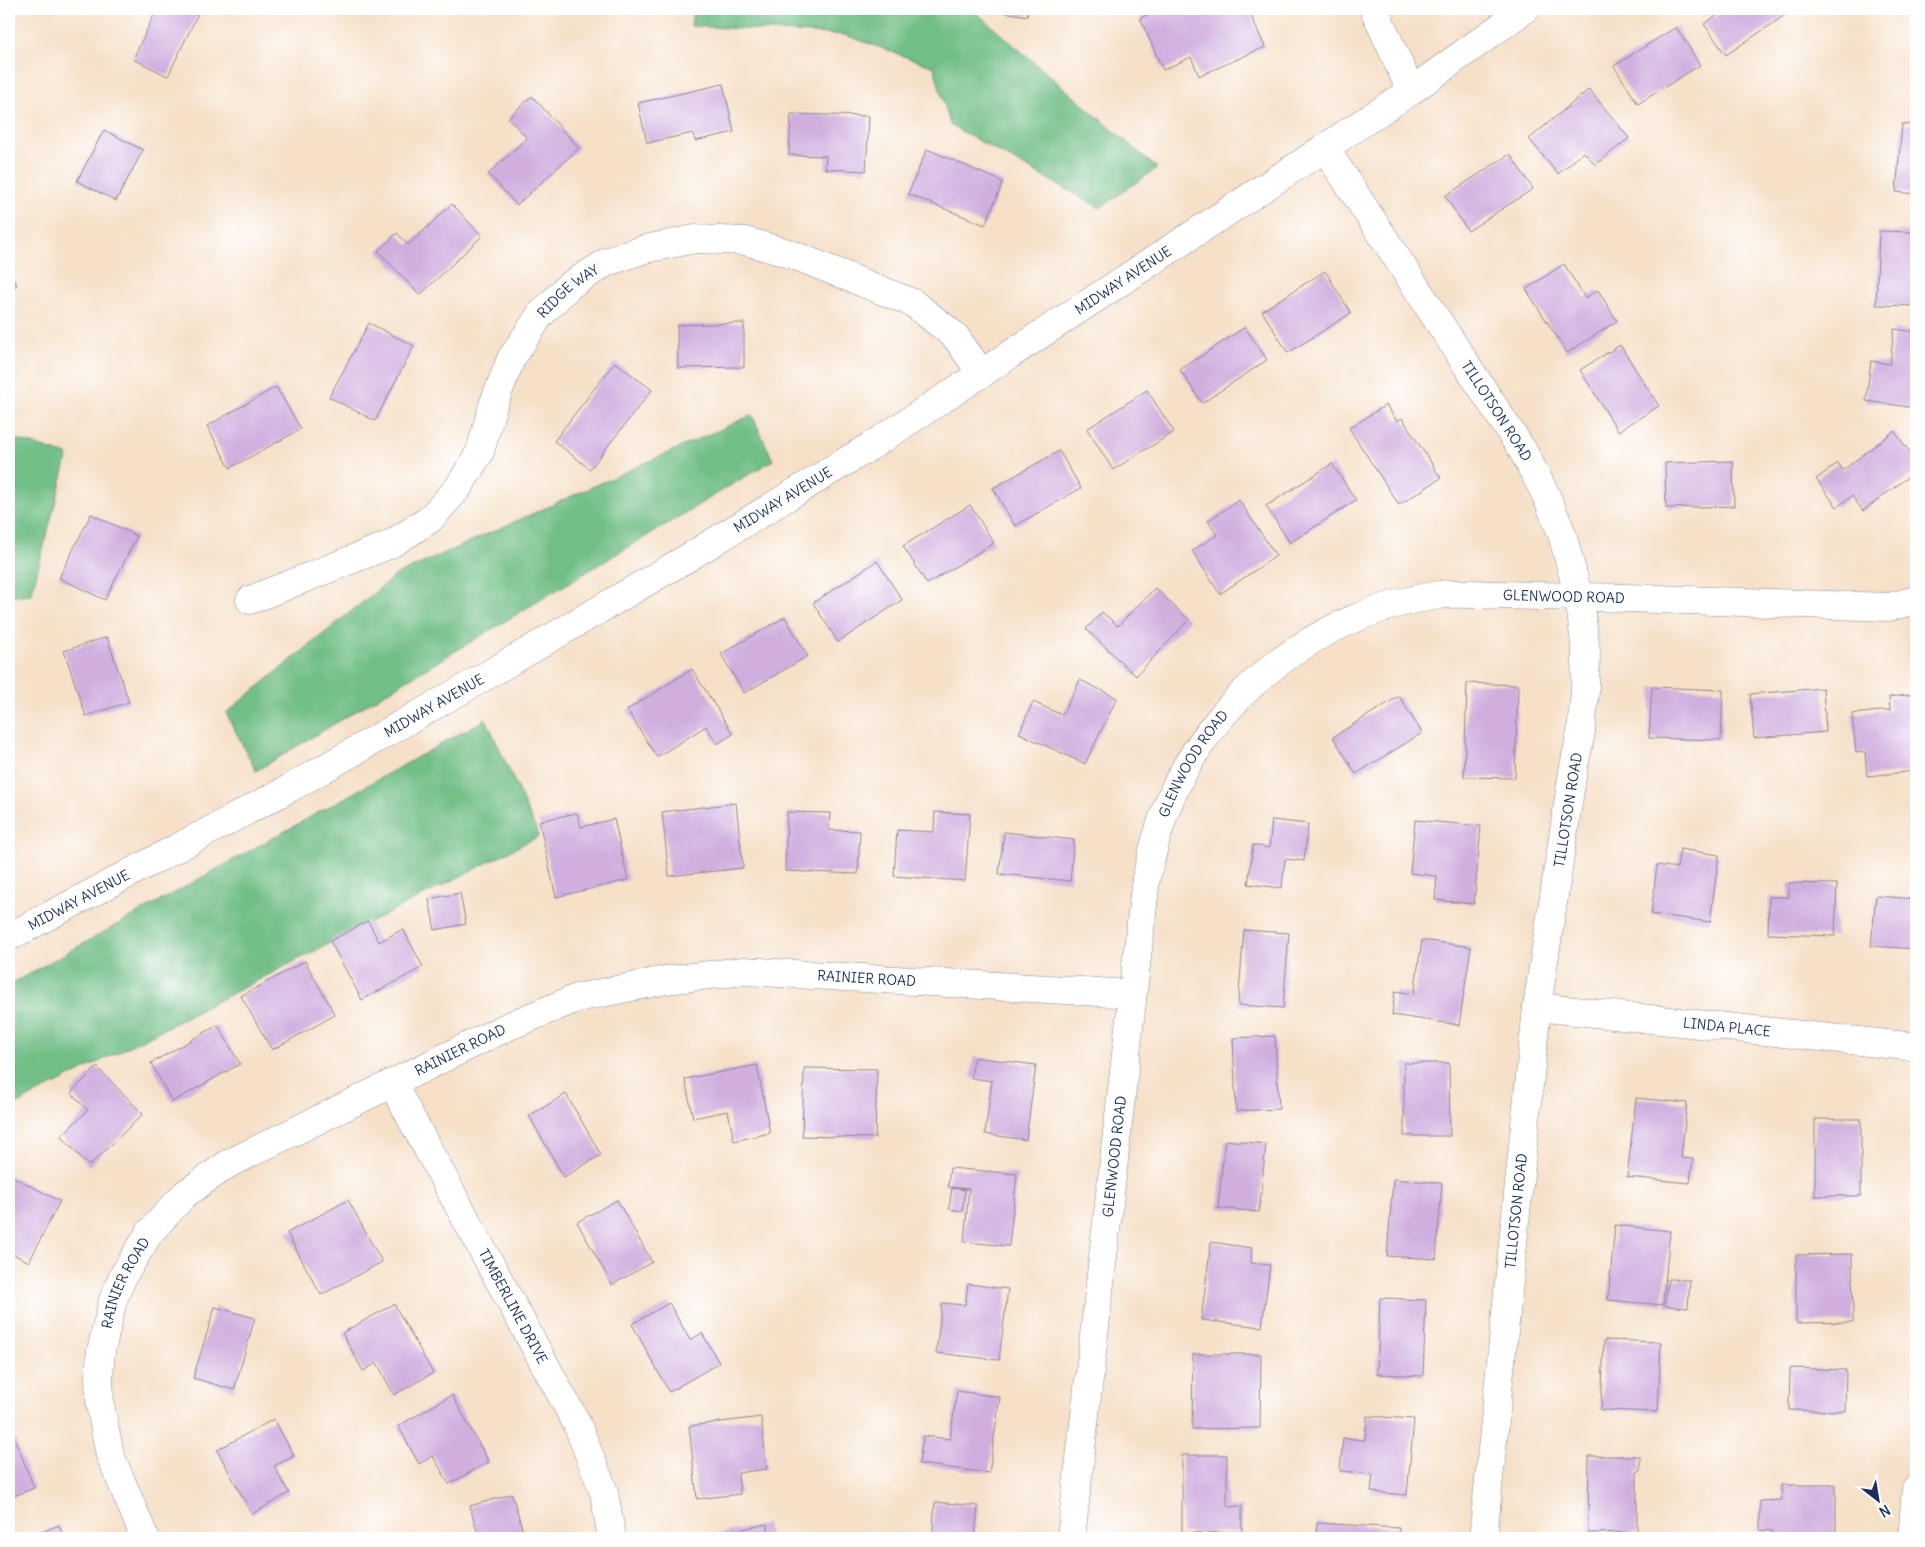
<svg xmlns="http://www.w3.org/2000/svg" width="1925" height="1547" font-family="Delius,sans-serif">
<rect width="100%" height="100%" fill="#fff"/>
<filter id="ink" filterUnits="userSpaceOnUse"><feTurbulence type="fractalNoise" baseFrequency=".02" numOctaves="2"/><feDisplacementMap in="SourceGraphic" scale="10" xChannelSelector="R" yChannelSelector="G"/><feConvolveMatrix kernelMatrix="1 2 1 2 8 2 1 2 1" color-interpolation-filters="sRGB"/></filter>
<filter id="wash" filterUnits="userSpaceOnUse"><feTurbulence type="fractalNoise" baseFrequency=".0096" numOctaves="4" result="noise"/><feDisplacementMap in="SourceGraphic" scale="20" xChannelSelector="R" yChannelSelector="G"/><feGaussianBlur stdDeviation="1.12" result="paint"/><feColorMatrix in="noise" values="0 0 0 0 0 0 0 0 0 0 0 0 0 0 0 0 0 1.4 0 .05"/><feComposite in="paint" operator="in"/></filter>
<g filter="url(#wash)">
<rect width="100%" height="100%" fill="#f6e0c8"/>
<!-- forest -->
<g fill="#71be86" stroke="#467672">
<polygon points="693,9 972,9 1157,168 1100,208 950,125 934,67 845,35 691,26"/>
<polygon points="752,415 773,460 256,771 226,713 396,575"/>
<polygon points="9,437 68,455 31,595 9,597"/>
<polygon points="486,719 539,836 9,1108 9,985"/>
</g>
<g id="blocks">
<!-- building -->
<g fill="#d0afdf">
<polygon points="157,9 200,9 168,76 133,59"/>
<polygon points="985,9 1028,9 1027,16"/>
<polygon points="1161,9 1248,9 1265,47 1199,76 1191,57 1163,70 1140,18"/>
<polygon points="1727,9 1794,9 1726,55 1704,24"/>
<polygon points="1676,27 1700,65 1638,104 1614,66"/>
<polygon points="723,84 734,132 695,141 693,133 647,143 638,103"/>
<polygon points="1589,89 1629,138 1595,165 1584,152 1558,174 1529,139"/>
<polygon points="532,96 579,148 517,205 488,174 527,138 508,118"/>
<polygon points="791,114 869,116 866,171 825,169 826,156 789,155"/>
<polygon points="1902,124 1916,125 1916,194 1896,192"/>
<polygon points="104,130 143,150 116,201 77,181"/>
<polygon points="927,149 1003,182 985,225 908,194"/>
<polygon points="1510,154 1533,189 1468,231 1445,196"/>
<polygon points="452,204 482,236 420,295 378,251 397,233 408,245"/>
<polygon points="1879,231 1916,232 1916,306 1876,305"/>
<polygon points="1564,264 1585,298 1598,290 1617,321 1567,353 1526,289"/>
<polygon points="1325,271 1351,313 1288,353 1262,311"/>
<polygon points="9,276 17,284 9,294"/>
<polygon points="369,323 414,346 375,421 329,397"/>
<polygon points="744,323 744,367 678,368 677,325"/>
<polygon points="1245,327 1267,360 1202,403 1180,370"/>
<polygon points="1894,329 1916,332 1916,408 1866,401 1871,361 1890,364"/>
<polygon points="1620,345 1659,406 1618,431 1580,370"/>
<polygon points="615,362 652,390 590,469 554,441"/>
<polygon points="276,387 301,429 230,468 207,426"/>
<polygon points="1147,390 1174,432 1113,470 1087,429"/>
<polygon points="1386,405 1397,421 1402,418 1441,478 1399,505 1349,428"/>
<polygon points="1894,431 1916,460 1916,471 1863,511 1852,496 1837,507 1816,479 1838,463 1843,470"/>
<polygon points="1059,451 1081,488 1015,526 993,488"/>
<polygon points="1733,461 1734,506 1666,508 1665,463"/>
<polygon points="1332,464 1356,500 1290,543 1266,506"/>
<polygon points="1239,500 1276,556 1220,594 1192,551 1217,535 1208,521"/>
<polygon points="970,505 994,543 927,584 903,546"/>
<polygon points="91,514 137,536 105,600 59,578"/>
<polygon points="877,561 902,600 838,642 813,603"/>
<polygon points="1155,588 1189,620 1136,676 1086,629 1102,612 1118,626"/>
<polygon points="785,617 808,656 744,693 721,654"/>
<polygon points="107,637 129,702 86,716 64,651"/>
<polygon points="692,669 733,734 717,744 706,726 657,757 627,710"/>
<polygon points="1080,680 1117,698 1085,764 1019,733 1033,702 1062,715"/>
<polygon points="1467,683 1518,685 1515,778 1464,777"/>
<polygon points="1652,687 1723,690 1721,740 1649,738"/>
<polygon points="1823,688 1826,732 1754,738 1750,694"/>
<polygon points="1916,694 1916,771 1867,776 1865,752 1856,753 1852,714 1890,710 1889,697"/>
<polygon points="1399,696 1422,733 1356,774 1333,737"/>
<polygon points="736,803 743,868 669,876 662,812"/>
<polygon points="787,812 830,813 829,830 860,831 858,874 785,871"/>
<polygon points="935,812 970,814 965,881 894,876 897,830 934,832"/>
<polygon points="577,813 581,827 614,819 628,880 556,897 539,821"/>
<polygon points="1272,820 1308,824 1304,861 1285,859 1282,888 1248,884 1253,845 1269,848"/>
<polygon points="1415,820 1481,826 1474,904 1435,900 1437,876 1410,873"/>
<polygon points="1004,832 1074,840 1070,881 999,874"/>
<polygon points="1680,849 1719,855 1710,922 1651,914 1657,865 1677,868"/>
<polygon points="1789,883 1837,884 1835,936 1768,934 1769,897 1789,897"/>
<polygon points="460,893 466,924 435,930 429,899"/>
<polygon points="1876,896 1916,899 1916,949 1871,946"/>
<polygon points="368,921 379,942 403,929 423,967 362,1000 330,941"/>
<polygon points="1244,930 1289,933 1283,1008 1238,1005"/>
<polygon points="1422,940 1471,947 1459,1025 1392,1015 1395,991 1414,994"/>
<polygon points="305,961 335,1015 272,1050 241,996"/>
<polygon points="218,1025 240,1064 172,1102 151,1063"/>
<polygon points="1275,1036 1279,1109 1236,1111 1233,1038"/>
<polygon points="974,1057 1036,1065 1026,1140 985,1134 992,1081 971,1078"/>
<polygon points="1404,1063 1449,1063 1450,1136 1404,1136"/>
<polygon points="757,1065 770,1133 734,1141 728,1111 693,1118 685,1079"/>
<polygon points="97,1067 143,1114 89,1166 61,1136 88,1110 71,1093"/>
<polygon points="804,1068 877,1069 875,1138 802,1136"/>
<polygon points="566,1094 601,1155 564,1177 529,1116"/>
<polygon points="1636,1098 1687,1103 1681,1158 1693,1159 1690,1183 1627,1177"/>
<rect x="1815" y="1119" width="46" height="77"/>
<polygon points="1225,1140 1266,1144 1259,1212 1218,1208"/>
<polygon points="950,1168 1017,1174 1009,1246 964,1242 969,1189 948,1187"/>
<polygon points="9,1175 60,1201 29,1262 9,1252"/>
<polygon points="1393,1179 1442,1183 1436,1259 1387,1256"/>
<polygon points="952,1188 965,1190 962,1211 949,1209"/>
<polygon points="348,1200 382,1262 321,1295 287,1233"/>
<polygon points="617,1200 652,1262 612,1285 577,1222"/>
<polygon points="1615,1225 1670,1231 1663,1305 1608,1300"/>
<polygon points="1211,1242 1252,1248 1251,1263 1270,1265 1262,1327 1201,1320"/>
<polygon points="1852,1254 1853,1322 1796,1323 1796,1255"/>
<polygon points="1668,1279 1690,1280 1688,1308 1665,1306"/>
<polygon points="968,1284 1008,1289 999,1360 936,1353 942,1303 965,1305"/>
<polygon points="1380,1298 1426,1300 1423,1376 1377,1374"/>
<polygon points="669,1303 690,1340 702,1333 719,1363 669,1392 632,1324"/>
<polygon points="394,1304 433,1373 394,1395 377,1363 363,1371 342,1333"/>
<polygon points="215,1307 255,1318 234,1390 193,1378"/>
<polygon points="1604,1340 1661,1342 1658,1412 1601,1410"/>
<polygon points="1193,1354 1261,1354 1260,1428 1192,1429"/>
<polygon points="1790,1368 1846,1370 1845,1411 1789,1410"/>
<polygon points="957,1391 1000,1397 989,1473 919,1464 923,1436 950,1439"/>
<polygon points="452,1395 489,1462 449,1484 433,1456 419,1464 398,1426"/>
<polygon points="1367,1416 1414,1419 1407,1495 1371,1492 1373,1474 1340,1471 1343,1438 1365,1440"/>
<polygon points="761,1417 767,1469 738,1473 740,1494 697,1499 689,1426"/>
<polygon points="274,1419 294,1456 274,1466 289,1493 252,1514 217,1450"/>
<polygon points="9,1424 34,1488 9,1498"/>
<polygon points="1182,1455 1227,1455 1227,1507 1242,1506 1242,1532 1182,1533"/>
<polygon points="1589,1456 1640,1456 1640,1471 1637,1471 1637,1532 1588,1533"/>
<polygon points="1781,1485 1836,1485 1836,1538 1772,1538 1772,1531 1760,1530 1760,1501 1782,1500"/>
<polygon points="512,1494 525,1538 479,1538 470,1506"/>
<polygon points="935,1502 978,1506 975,1538 932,1538"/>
<polygon points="1317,1523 1399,1528 1398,1538 1316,1538"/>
<polygon points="767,1524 770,1538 708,1538 708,1536"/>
<polygon points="59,1525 64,1538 27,1538"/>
</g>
</g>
</g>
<g filter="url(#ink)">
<use href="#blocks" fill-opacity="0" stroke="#888893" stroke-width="1"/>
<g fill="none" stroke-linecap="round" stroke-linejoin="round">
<defs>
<g id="minor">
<polyline points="1374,9 1411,91"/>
<path id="s1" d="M1325,148L1523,451L1546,495L1562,534L1579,597L1586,652L1585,691L1581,732L1573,771L1537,1007L1483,1538"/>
<path id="s2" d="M250,600L391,544L429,520L458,488L480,452L493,405L511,359L540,315L569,286L607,262L645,249L695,239L745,241L791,254L913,303L955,336L982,374"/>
<path id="s3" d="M1537,1007L1916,1047"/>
<path id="s4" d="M392,1083L577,1424L604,1492L612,1538"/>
<path id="s5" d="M145,1538L110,1455L100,1404L99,1377L101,1351L113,1300L123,1276L150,1232L185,1194L228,1164L509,1026L577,998L666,980L744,971L1132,994"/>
<path id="s6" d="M1071,1538L1146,878C1152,854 1157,832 1166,809C1210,696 1320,611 1440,595C1459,592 1479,595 1498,595C1541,596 1584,597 1627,598C1714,601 1801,604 1889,607L1916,600"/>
<polyline points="1912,1538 1916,1489"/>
</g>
<g id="major">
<path id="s7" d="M9,937L290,788L472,684L689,557L871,446L1411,91L1525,9"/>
</g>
</defs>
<!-- minor casing -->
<use href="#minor" stroke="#888893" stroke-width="29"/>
<!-- major casing -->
<use href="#major" stroke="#888893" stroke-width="29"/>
<!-- minor -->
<use href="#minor" stroke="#fff" stroke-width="28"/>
<!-- major -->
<use href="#major" stroke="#fff" stroke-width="28"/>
</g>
</g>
<g text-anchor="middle" stroke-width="4" stroke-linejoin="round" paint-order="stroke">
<!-- street labels -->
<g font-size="14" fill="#1b2f5e" stroke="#fff">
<text dy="5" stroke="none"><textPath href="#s7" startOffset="1294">MIDWAY AVENUE</textPath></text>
<text dy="5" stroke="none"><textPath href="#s2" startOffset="470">RIDGE WAY</textPath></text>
<text dy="5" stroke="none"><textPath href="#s1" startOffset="314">TILLOTSON ROAD</textPath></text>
<text dy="5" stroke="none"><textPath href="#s7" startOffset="889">MIDWAY AVENUE</textPath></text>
<text dy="5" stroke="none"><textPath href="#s6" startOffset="1224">GLENWOOD ROAD</textPath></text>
<text dy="5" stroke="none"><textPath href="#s7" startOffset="484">MIDWAY AVENUE</textPath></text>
<text dy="5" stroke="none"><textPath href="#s6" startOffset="789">GLENWOOD ROAD</textPath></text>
<text transform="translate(1568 810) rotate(-81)" y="5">TILLOTSON ROAD</text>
<text dy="5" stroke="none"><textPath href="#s7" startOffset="79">MIDWAY AVENUE</textPath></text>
<text dy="5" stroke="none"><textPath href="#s5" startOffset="1108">RAINIER ROAD</textPath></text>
<text dy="5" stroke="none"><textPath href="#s3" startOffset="191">LINDA PLACE</textPath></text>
<text dy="5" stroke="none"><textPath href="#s5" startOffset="688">RAINIER ROAD</textPath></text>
<text dy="5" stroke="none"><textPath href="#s6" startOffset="384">GLENWOOD ROAD</textPath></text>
<text transform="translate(1516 1211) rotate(-84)" y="5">TILLOTSON ROAD</text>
<text dy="5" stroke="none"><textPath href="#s5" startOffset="268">RAINIER ROAD</textPath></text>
<text dy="5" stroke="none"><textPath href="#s4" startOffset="254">TIMBERLINE DRIVE</textPath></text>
</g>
</g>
<!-- margin -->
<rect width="1925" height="1547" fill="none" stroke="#fff" stroke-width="30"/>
<!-- north arrow -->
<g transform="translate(1878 1500) rotate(149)" stroke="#ffffff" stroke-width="4" paint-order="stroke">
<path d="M0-4L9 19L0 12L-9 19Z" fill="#1b2f5e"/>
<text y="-8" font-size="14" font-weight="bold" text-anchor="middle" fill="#1b2f5e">N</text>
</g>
</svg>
